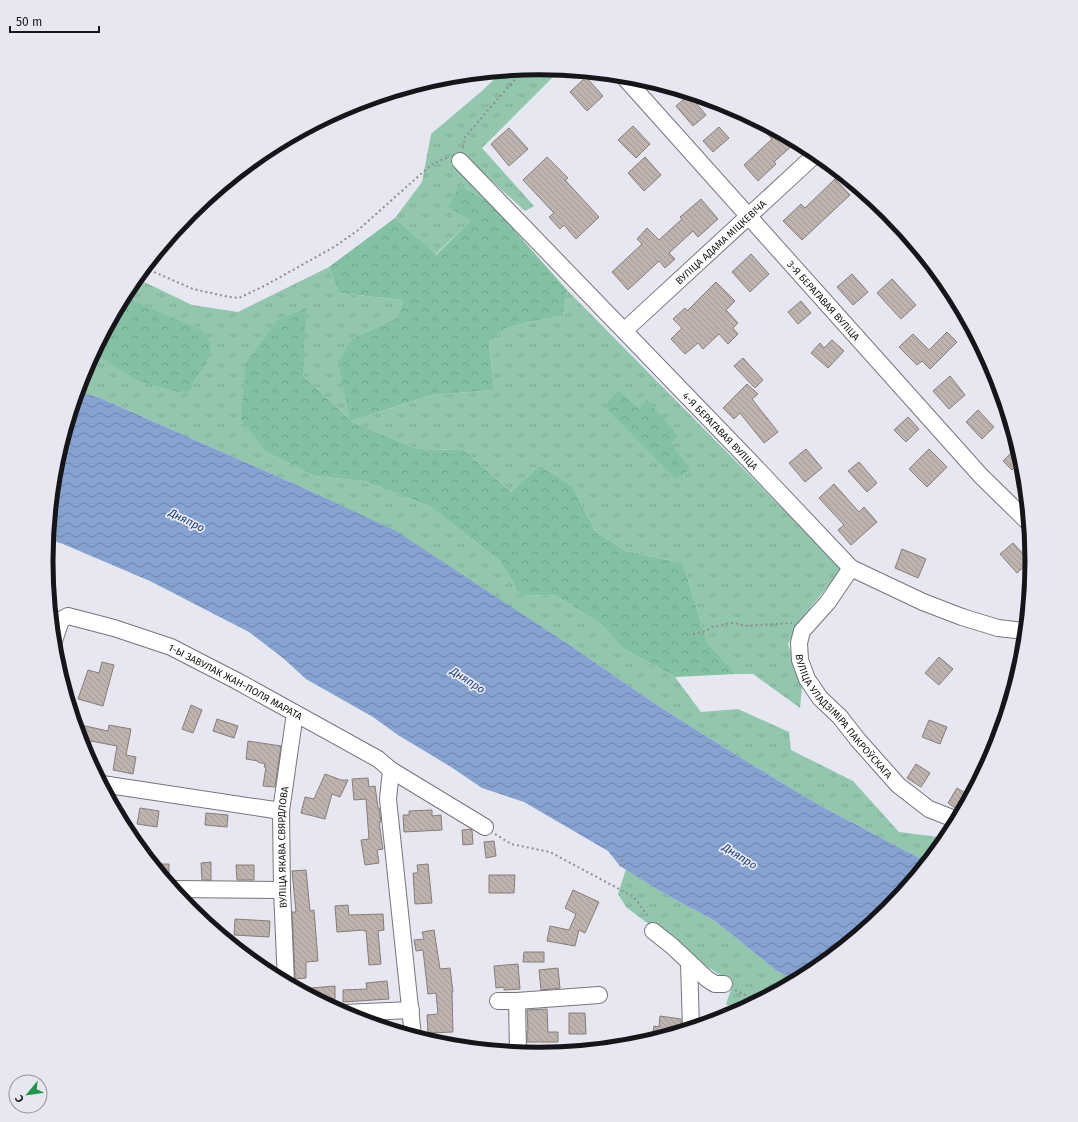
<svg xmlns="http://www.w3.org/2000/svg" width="1078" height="1122" font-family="'Fira Sans',sans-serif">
<defs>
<pattern id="grass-tufts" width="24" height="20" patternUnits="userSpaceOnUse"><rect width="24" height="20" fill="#92c7ae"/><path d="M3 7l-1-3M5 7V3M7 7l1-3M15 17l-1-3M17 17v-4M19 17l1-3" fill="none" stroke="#7daa95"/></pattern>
<pattern id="forest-crowns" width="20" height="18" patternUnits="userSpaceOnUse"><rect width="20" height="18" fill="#83c0a4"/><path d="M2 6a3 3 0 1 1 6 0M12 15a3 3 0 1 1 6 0" fill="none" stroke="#70a48d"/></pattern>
<pattern id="water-waves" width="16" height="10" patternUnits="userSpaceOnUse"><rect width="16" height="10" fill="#86a2d0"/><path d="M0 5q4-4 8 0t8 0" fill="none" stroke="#6d83a8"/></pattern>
<pattern id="building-back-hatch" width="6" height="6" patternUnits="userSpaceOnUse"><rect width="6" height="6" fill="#beb3af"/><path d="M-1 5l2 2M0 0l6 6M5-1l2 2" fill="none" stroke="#a39996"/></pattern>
</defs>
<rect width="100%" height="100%" fill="#e7e7f1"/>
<!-- grass -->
<g fill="url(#grass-tufts)">
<polygon points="539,68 560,70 482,148 534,206 525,211 460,152 451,164 490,203 460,185 471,220 435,255 395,218 422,182 431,134 483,90 502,72"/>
<polygon points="329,267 339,293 403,300 398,317 353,338 351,421 432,395 494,390 489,342 504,328 524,323 563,316 567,290 842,569 802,618 788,644 802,687 800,708 753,674 736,674 707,642 683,563 626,551 596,532 572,486 540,465 511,492 464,450 417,449 351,421 303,375 266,452 315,476 364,481 429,506 499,560 521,596 555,595 602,625 622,648 675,677 701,712 738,709 789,732 791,750 853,781 899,832 946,838 927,862 819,805 741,758 657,705 565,642 459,573 308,490 98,397 78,392 84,372 129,287 136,278 192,305 238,312"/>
<polygon points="626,869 665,894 715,921 777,971 796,980 740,1010 726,1004 733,984 690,955 626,907 618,894"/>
</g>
<!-- forest -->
<g fill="url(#forest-crowns)">
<polygon points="460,185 490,203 567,290 563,316 524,323 505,328 489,342 494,390 432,395 351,421 417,449 464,450 511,492 540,465 572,486 596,532 626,551 683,563 707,642 736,674 675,677 622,648 602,625 555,595 521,596 499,560 429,506 364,481 315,476 266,452 241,420 246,363 277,321 306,308 303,375 350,420 338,362 353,338 398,317 403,300 339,293 329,267 395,218 436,255 471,220 448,207"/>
<polygon points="124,297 201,330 211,344 206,364 195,379 190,391 178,392 136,380 94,352"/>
<polygon points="619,391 639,409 647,400 678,435 671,444 690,469 676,479 604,406"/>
</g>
<!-- water -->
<polygon fill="url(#water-waves)" points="78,392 98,397 308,490 396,531 565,642 657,705 741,758 819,805 927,862 887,910 813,971 796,980 777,971 715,921 665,894 620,866 608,851 524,802 482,788 451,767 398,735 373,717 306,679 283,658 249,632 150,581 63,544 48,539 56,465"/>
<!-- building -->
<g fill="url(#building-back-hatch)" stroke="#867c78">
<polygon points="586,77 603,96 587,111 570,92"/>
<polygon points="689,95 706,115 693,126 676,106"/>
<polygon points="759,122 796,142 774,162 776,164 758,181 744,165 772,139 758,123"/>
<polygon points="633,126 650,144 636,158 618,140"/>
<polygon points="719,127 729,138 713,152 703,141"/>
<polygon points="509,128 528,149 509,166 491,144"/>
<polygon points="547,157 568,178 565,180 599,217 576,239 564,225 560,229 549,217 554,213 523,180"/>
<polygon points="645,157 661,175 644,191 628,173"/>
<polygon points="835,179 850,195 802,240 783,221 801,204 805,208"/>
<polygon points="701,199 718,219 698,237 693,231 669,253 675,259 665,268 659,261 628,290 612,272 642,244 637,239 647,228 659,240 682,219 680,217"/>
<polygon points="751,254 769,274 750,292 732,272"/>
<polygon points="852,274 868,292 853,305 837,287"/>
<polygon points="892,279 916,305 901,319 877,293"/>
<polygon points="716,282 735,301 726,310 738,323 733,328 738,334 728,344 719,334 703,349 698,343 685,354 671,339 682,328 673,319 685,308 687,311"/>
<polygon points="801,301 811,313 798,324 788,312"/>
<polygon points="947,332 957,342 930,369 922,361 917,365 899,347 913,334 929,350"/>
<polygon points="832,340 844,351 828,368 811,353 820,343 824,348"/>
<polygon points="743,358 763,380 755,388 734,366"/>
<polygon points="950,376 965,395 949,409 933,391"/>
<polygon points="747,384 758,394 752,399 778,432 764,443 740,413 734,419 723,408"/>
<polygon points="978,410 994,427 982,439 966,422"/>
<polygon points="908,417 919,429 906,442 894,430"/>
<polygon points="1017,447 1021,460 1012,470 1003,461"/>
<polygon points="806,449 822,468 805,482 789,463"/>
<polygon points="929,449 947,467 927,487 909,469"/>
<polygon points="859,462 877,483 867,492 848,471"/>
<polygon points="834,484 859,512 864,507 877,522 851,545 838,530 844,525 819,498"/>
<polygon points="1013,543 1030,561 1017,573 1000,554"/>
<polygon points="902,549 926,559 918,578 895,568"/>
<polygon points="939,657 953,669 939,685 925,673"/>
<polygon points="102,662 114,665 103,706 78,699 88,670 99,673"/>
<polygon points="191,705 202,710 193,733 182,729"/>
<polygon points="217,719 238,726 234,738 213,731"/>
<polygon points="929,720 947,727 940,744 922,737"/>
<polygon points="76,724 108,731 109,725 131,729 126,755 136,757 133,774 113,770 117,746 91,741 88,757 83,749"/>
<polygon points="248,741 281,746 275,787 263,786 266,767 264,767 265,764 258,762 258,761 246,759"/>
<polygon points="916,764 930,773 921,787 907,778"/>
<polygon points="325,774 341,780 348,780 340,797 332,794 325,819 301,813 305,797 314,799"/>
<polygon points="368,778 369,787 375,786 378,808 379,808 381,822 379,822 383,849 377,850 379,863 365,865 361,840 369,839 366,799 354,800 352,779"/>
<polygon points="957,788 970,796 961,812 948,803"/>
<polygon points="140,808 159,811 157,827 137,824"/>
<polygon points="432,810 432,816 441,815 442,830 404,832 403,815 409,815 409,811"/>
<polygon points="206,813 228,815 227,827 205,825"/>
<polygon points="471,829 472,830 473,844 463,845 462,830"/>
<polygon points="494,841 496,856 486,858 484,842"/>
<polygon points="211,862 211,880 202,880 201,863"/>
<polygon points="153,864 169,864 169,881 168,882"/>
<polygon points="428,864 432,903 415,904 413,873 418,873 417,865"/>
<polygon points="236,865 254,865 254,880 237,880"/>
<polygon points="306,870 310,911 314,910 318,961 306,962 306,978 295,979 292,912 296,912 292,871"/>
<polygon points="489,875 515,875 514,893 489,893"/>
<polygon points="573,890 599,902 585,933 579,930 575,946 547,941 550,926 569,930 576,914 565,908"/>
<polygon points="348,905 349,915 383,914 384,930 378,931 381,964 369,965 366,931 364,931 364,930 337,932 335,906"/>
<polygon points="235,919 270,921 269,937 234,935"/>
<polygon points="434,930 440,969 450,968 453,992 452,992 453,1032 428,1033 427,1015 438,1014 436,993 428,994 423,950 416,951 414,940 424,939 422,932"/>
<polygon points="524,952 544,952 544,962 523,962"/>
<polygon points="518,964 520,989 504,990 504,987 496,988 494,966"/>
<polygon points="558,968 560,988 541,990 539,970"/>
<polygon points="387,981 389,999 343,1002 343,990 367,989 366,983"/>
<polygon points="335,986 335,999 318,999 299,989"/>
<polygon points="547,1009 548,1032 558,1032 558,1042 527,1042 527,1031 528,1031 527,1010"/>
<polygon points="569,1013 585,1013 586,1034 569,1034"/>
<polygon points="660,1016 681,1019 682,1030 669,1028 669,1029 678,1031 652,1040 654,1026 659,1027"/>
</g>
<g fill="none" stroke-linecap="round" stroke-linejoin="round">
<defs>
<g id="minor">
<path id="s1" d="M623,76L981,476L1028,522"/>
<path id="s2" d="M460,161L744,455L851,568L923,602L962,617L998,628L1025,631"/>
<path id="s3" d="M625,330L816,154"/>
<path id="s4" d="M851,568L828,602L802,631L799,643L800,660L807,679L820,698L840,717L858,740L898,785L929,809L957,820"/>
<path id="s5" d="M54,641L61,620L68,616L114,628L171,647L237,681L378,759L391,770L485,827"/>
<polyline points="391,770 388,799 413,1036"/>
<polyline points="102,784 281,811"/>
<polyline points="174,889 282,890"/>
<polyline points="653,931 672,946 707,979 715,984 724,984"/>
<polyline points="689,962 691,1028"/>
<path id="s6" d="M286,982L282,890L281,811L295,713"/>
<polyline points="498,1001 517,1001 599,995"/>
<polyline points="517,1001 518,1052"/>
<polyline points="344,1013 411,1010"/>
</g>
</defs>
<!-- minor casing -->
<use href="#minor" stroke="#75757e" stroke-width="18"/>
<!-- path -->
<g stroke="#8d8d94" stroke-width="2" stroke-dasharray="2 3" stroke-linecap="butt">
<polyline points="463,148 465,137 523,70"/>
<polyline points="145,268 193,289 229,297 239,298 266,285 334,247 357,231 431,165 445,158 447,158"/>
<polyline points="693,634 706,631 712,627 725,624 734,623 746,626 792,623"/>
<polyline points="495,834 511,844 550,852 634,897 649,918"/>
<polyline points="620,866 624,854"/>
<polyline points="735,990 757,1001"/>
</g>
<!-- minor -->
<use href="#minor" stroke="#fff" stroke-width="16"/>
</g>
<g text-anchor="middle" stroke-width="3.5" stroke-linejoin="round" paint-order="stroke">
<!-- street labels -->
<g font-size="10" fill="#16161a" stroke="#e7e7f1">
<text dy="4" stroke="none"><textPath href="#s3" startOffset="130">ВУЛІЦА АДАМА МІЦКЕВІЧА</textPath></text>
<text dy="4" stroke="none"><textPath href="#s1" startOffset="301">3-Я БЕРАГАВАЯ ВУЛІЦА</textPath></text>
<text dy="4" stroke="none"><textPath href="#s2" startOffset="375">4-Я БЕРАГАВАЯ ВУЛІЦА</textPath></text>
<text dy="4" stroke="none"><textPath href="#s5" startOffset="211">1-Ы ЗАВУЛАК ЖАН-ПОЛЯ МАРАТА</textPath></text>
<text dy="4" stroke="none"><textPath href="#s4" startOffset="181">ВУЛІЦА УЛАДЗІМІРА ПАКРОЎСКАГА</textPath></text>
<text dy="4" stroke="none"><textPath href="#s6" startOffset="135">ВУЛІЦА ЯКАВА СВЯРДЛОВА</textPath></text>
</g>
<!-- water labels -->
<g font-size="11" font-style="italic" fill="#1b3e76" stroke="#e7e7f1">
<text transform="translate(187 520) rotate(27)" y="4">Дняпро</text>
<text transform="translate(468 680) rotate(33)" y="4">Дняпро</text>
<text transform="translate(740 856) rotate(32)" y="4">Дняпро</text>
</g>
</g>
<!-- crop -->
<path d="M0 0H1078V1122H0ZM53 561a486 486 0 1 1 972 0a486 486 0 1 1-972 0Z" fill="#e7e7f1" fill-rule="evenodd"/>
<path fill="none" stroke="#16161a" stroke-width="5" d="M53 561a486 486 0 1 1 972 0a486 486 0 1 1-972 0Z"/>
<!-- north arrow -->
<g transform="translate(28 1094) rotate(241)"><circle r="19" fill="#e7e7f1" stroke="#93939b"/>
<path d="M0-3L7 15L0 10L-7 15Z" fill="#22944e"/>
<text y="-6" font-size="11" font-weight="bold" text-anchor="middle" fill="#16161a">С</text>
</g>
<!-- scale -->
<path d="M10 26v6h89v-6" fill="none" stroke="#16161a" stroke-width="2"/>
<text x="16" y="26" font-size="12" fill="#16161a" stroke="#e7e7f1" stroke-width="3" paint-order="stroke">50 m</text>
</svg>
